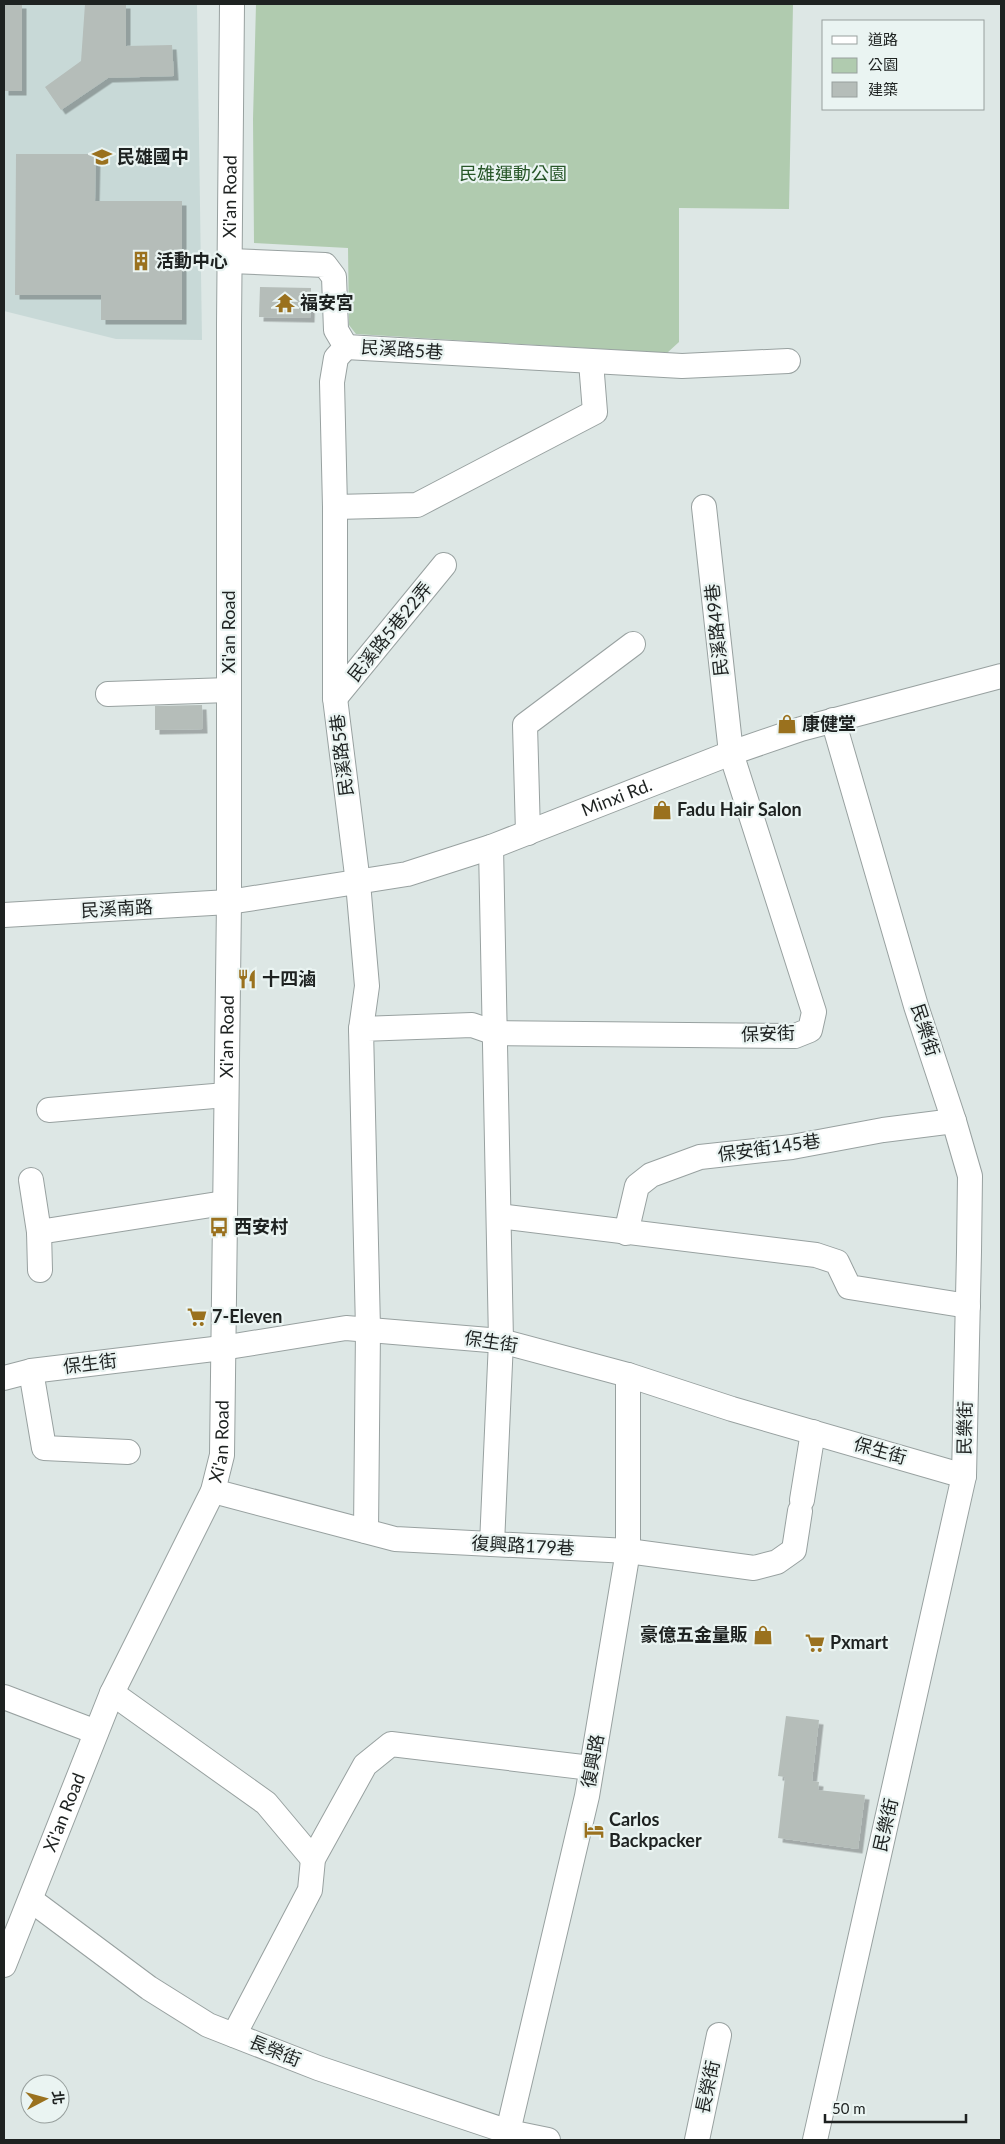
<svg xmlns="http://www.w3.org/2000/svg" width="1005" height="2144" font-family="Lato,'Noto Sans TC',sans-serif">
<defs>
<filter id="shadow"><feDropShadow dx="4.5" dy="4.5" stdDeviation="0" flood-color="#0004"/></filter>
</defs>
<rect width="100%" height="100%" fill="#dde7e5"/>
<!-- built -->
<polygon fill="#c8d9d7" points="4,4 197,4 202,340 116,339 4,311"/>
<!-- green -->
<polygon fill="#b0cbaf" points="256,4 793,4 789,209 679,208 679,342 667,353 356,334 349,325 348,248 254,243 253,119"/>
<!-- building -->
<g fill="#b5bdb9" filter="url(#shadow)">
<rect x="4" y="4" width="18" height="87"/>
<polygon points="85,4 126,4 126,46 172,45 174,76 108,78 61,110 45,87 81,61"/>
<polygon points="16,154 96,154 95,201 182,201 182,320 101,320 101,295 15,295"/>
<polygon points="260,287 311,288 310,318 259,317"/>
<polygon points="202,705 203,729 155,730 155,706"/>
<polygon points="786,1716 819,1720 812,1781 819,1782 818,1790 865,1795 858,1849 778,1838 785,1777 778,1776"/>
</g>
<g fill="none" stroke-linecap="round" stroke-linejoin="round">
<defs>
<g id="minor">
<polyline points="230,261 325,265 334,277 336,330 346,347"/>
<polyline points="346,347 336,358 332,382 335,507 335,698 358,883 367,986 361,1029"/>
<polyline points="346,347 682,366 788,361"/>
<polyline points="335,507 417,505 595,412 591,362"/>
<polyline points="108,694 229,690"/>
<polyline points="335,698 444,565"/>
<polyline points="528,833 525,725 633,644"/>
<polyline points="491,847 501,1341 492,1544"/>
<path id="s1" d="M4,915L229,902L407,874L491,847L731,753L801,729L1001,676"/>
<polyline points="49,1110 226,1095"/>
<polyline points="31,1180 39,1232 224,1203"/>
<polyline points="499,1216 816,1255 837,1262 849,1287 968,1306"/>
<polyline points="39,1232 40,1270"/>
<polyline points="626,1233 637,1186 651,1175 700,1157 792,1147 883,1130 954,1121"/>
<polyline points="31,1371 44,1448 128,1452"/>
<polyline points="4,1378 31,1371 222,1348 346,1328 501,1341 628,1375 732,1409 964,1476"/>
<polyline points="213,1491 395,1539 628,1551 754,1568 777,1562 794,1550 800,1511"/>
<polyline points="802,1500 813,1432"/>
<polyline points="366,1531 368,1329 361,1029 472,1025 495,1033 795,1036 810,1030 814,1012 731,753 704,507"/>
<polyline points="112,1693 266,1803 313,1859"/>
<polyline points="4,1697 96,1732"/>
<polyline points="31,1900 149,1988 208,2025 318,2068 509,2132 548,2140"/>
<path id="s2" d="M4,1965L112,1693L213,1491L222,1455L229,902V324L232,4"/>
<polyline points="234,2035 310,1890 313,1859 365,1765 391,1744 591,1768"/>
<polyline points="506,2140 587,1796 628,1551 628,1375"/>
<polyline points="697,2140 719,2035"/>
<polyline points="815,2140 964,1476 969,1252 970,1176 954,1121 916,1006 833,720"/>
</g>
</defs>
<!-- minor casing -->
<use href="#minor" stroke="#98a1a0" stroke-width="26"/>
<!-- minor -->
<use href="#minor" stroke="#fff" stroke-width="24"/>
</g>
<!-- icons -->
<defs>
<symbol id="school-bare" viewBox="-9 -9 18 18"><path d="M0-5L7-2L0 1L-7-2ZM-4 1L0 2.5L4 1V4Q0 6-4 4Z" fill="#9a711e" stroke="#eaf4f2" stroke-width="2.5" paint-order="stroke"/></symbol>
<symbol id="building-bare" viewBox="-9 -9 18 18"><path d="M-4-6H4V6H1V3H-1V6H-4ZM-2.5-4.3h1.7v1.8h-1.7ZM.8-4.3h1.7v1.8H.8ZM-2.5-1h1.7V.8h-1.7ZM.8-1h1.7V.8H.8Z" fill="#9a711e" stroke="#eaf4f2" stroke-width="2.5" paint-order="stroke"/></symbol>
<symbol id="temple-bare" viewBox="-9 -9 18 18"><path d="M0-6L5-2H3V0L6.5 2.5H4V6H1.5V3h-3V6H-4V2.5H-6.5L-3 0V-2H-5Z" fill="#9a711e" stroke="#eaf4f2" stroke-width="2.5" paint-order="stroke"/></symbol>
<symbol id="shop-bare" viewBox="-9 -9 18 18"><path d="M-5-2.5h2.3a2.7 3.5 0 0 1 5.4 0H5L5.5 6h-11ZM-1.5-2.5h3a1.5 2.3 0 0 0-3 0Z" fill="#9a711e" stroke="#eaf4f2" stroke-width="2.5" paint-order="stroke"/></symbol>
<symbol id="restaurant-bare" viewBox="-9 -9 18 18"><path d="M-5-6h1v4h1v-4h1v4h1v-4h1v5L-1.5 .5V6h-2V.5L-5-1ZM5-6V6H3V1.5H1.5Q1.5-4 5-6Z" fill="#9a711e" stroke="#eaf4f2" stroke-width="2.5" paint-order="stroke"/></symbol>
<symbol id="bus-bare" viewBox="-9 -9 18 18"><path d="M-5-6H5V4H4V6H2V4H-2V6H-4V4H-5ZM-3.5-4V0h7V-4ZM-3.5 1.2v1.5H-2V1.2ZM2 1.2v1.5H3.5V1.2Z" fill="#9a711e" stroke="#eaf4f2" stroke-width="2.5" paint-order="stroke"/></symbol>
<symbol id="supermarket-bare" viewBox="-9 -9 18 18"><path d="M-6-5.5h2.5l.6 2H6L4.5 2H-2.5L-4.4-4H-6ZM-1.5 3.2a1.3 1.3 0 1 0 .1 0ZM3 3.2a1.3 1.3 0 1 0 .1 0Z" fill="#9a711e" stroke="#eaf4f2" stroke-width="2.5" paint-order="stroke"/></symbol>
<symbol id="hotel-bare" viewBox="-9 -9 18 18"><path d="M-6-4.5h1.5V1H6V5H4.5V3h-9V5H-6ZM-4 0a1.8 1.8 0 1 1 3.6 0ZM.5 0V-2.5h3Q6-2.5 6 0Z" fill="#9a711e" stroke="#eaf4f2" stroke-width="2.5" paint-order="stroke"/></symbol>
</defs>
<g fill-rule="evenodd">
<use href="#school-bare" x="88" y="143" width="28" height="28"/>
<use href="#building-bare" x="127" y="247" width="28" height="28"/>
<use href="#temple-bare" x="271" y="289" width="28" height="28"/>
<use href="#shop-bare" x="773" y="710" width="28" height="28"/>
<use href="#shop-bare" x="648" y="796" width="28" height="28"/>
<use href="#restaurant-bare" x="233" y="965" width="28" height="28"/>
<use href="#bus-bare" x="205" y="1213" width="28" height="28"/>
<use href="#supermarket-bare" x="183" y="1303" width="28" height="28"/>
<use href="#shop-bare" x="749" y="1621" width="28" height="28"/>
<use href="#supermarket-bare" x="801" y="1629" width="28" height="28"/>
<use href="#hotel-bare" x="580" y="1816" width="28" height="28"/>
</g>
<g text-anchor="middle" stroke-width="4.5" stroke-linejoin="round" paint-order="stroke">
<!-- poi labels -->
<g font-size="18" font-weight="bold" fill="#1e2221" stroke="#eaf4f2" text-anchor="start">
<text x="117" y="163">民雄國中</text>
<text x="156" y="267">活動中心</text>
<text x="300" y="309">福安宮</text>
<text x="802" y="730">康健堂</text>
<text x="677" y="816">Fadu Hair Salon</text>
<text x="262" y="985">十四滷</text>
<text x="234" y="1233">西安村</text>
<text x="212" y="1323">7-Eleven</text>
<text x="748" y="1641" text-anchor="end">豪億五金量販</text>
<text x="830" y="1649">Pxmart</text>
<text x="609" y="1826">Carlos<tspan x="609" dy="21">Backpacker</tspan></text>
</g>
<!-- park labels -->
<g font-size="18" fill="#275628" stroke="#eaf4f2">
<text x="513" y="180">民雄運動公園</text>
</g>
<!-- street labels -->
<g font-size="18" fill="#1e2221" stroke="#eaf4f2">
<text dy="6" stroke="none"><textPath href="#s2" startOffset="1814">Xi'an Road</textPath></text>
<text transform="translate(402 350) rotate(4)" y="6">民溪路5巷</text>
<text transform="translate(717 630) rotate(-96)" y="6">民溪路49巷</text>
<text transform="translate(229 632) rotate(-90)" y="6">Xi'an Road</text>
<text transform="translate(390 632) rotate(-51)" y="6">民溪路5巷22弄</text>
<text transform="translate(342 755) rotate(-97)" y="6">民溪路5巷</text>
<text dy="6" stroke="none"><textPath href="#s1" startOffset="629">Minxi Rd.</textPath></text>
<text transform="translate(117 909) rotate(-3)" y="6">民溪南路</text>
<text transform="translate(925 1030) rotate(72)" y="6">民樂街</text>
<text transform="translate(768 1034) rotate(-2)" y="6">保安街</text>
<text dy="6" stroke="none"><textPath href="#s2" startOffset="974">Xi'an Road</textPath></text>
<text transform="translate(769 1148) rotate(-8)" y="6">保安街145巷</text>
<text transform="translate(491 1342) rotate(9)" y="6">保生街</text>
<text transform="translate(90 1364) rotate(-7)" y="6">保生街</text>
<text transform="translate(965 1428) rotate(-89)" y="6">民樂街</text>
<text dy="6" stroke="none"><textPath href="#s2" startOffset="569">Xi'an Road</textPath></text>
<text transform="translate(880 1451) rotate(16)" y="6">保生街</text>
<text transform="translate(523 1546) rotate(3)" y="6">復興路179巷</text>
<text transform="translate(593 1761) rotate(-80)" y="6">復興路</text>
<text dy="6" stroke="none"><textPath href="#s2" startOffset="164">Xi'an Road</textPath></text>
<text transform="translate(886 1825) rotate(-77)" y="6">民樂街</text>
<text transform="translate(275 2051) rotate(22)" y="6">長榮街</text>
<text transform="translate(708 2087) rotate(-78)" y="6">長榮街</text>
</g>
</g>
<!-- border -->
<rect width="1005" height="2144" fill="none" stroke="#1e2221" stroke-width="10"/>
<!-- legend -->
<rect x="822" y="20" width="162" height="90" fill="#eaf4f2" stroke="#98a09e"/>
<rect x="832" y="36" width="25" height="8" fill="#ffffff" stroke="#98a09e"/>
<text x="868" y="45" font-size="15" fill="#1e2221">道路</text>
<rect x="832" y="58" width="25" height="15" fill="#b0cbaf" stroke="#98a09e"/>
<text x="868" y="70" font-size="15" fill="#1e2221">公園</text>
<rect x="832" y="82" width="25" height="15" fill="#b5bdb9" stroke="#98a09e"/>
<text x="868" y="95" font-size="15" fill="#1e2221">建築</text>
<!-- north arrow -->
<g transform="translate(45 2099) rotate(84)"><circle r="24" fill="#eaf4f2" stroke="#98a09e"/>
<path d="M0-4L9 19L0 12L-9 19Z" fill="#9a711e"/>
<text y="-8" font-size="14" font-weight="bold" text-anchor="middle" fill="#1e2221">北</text>
</g>
<!-- scale -->
<path d="M825 2114v8h141v-8" fill="none" stroke="#1e2221" stroke-width="2.5"/>
<text x="832" y="2114" font-size="15" fill="#1e2221" stroke="#eaf4f2" stroke-width="4" paint-order="stroke">50 m</text>
</svg>
